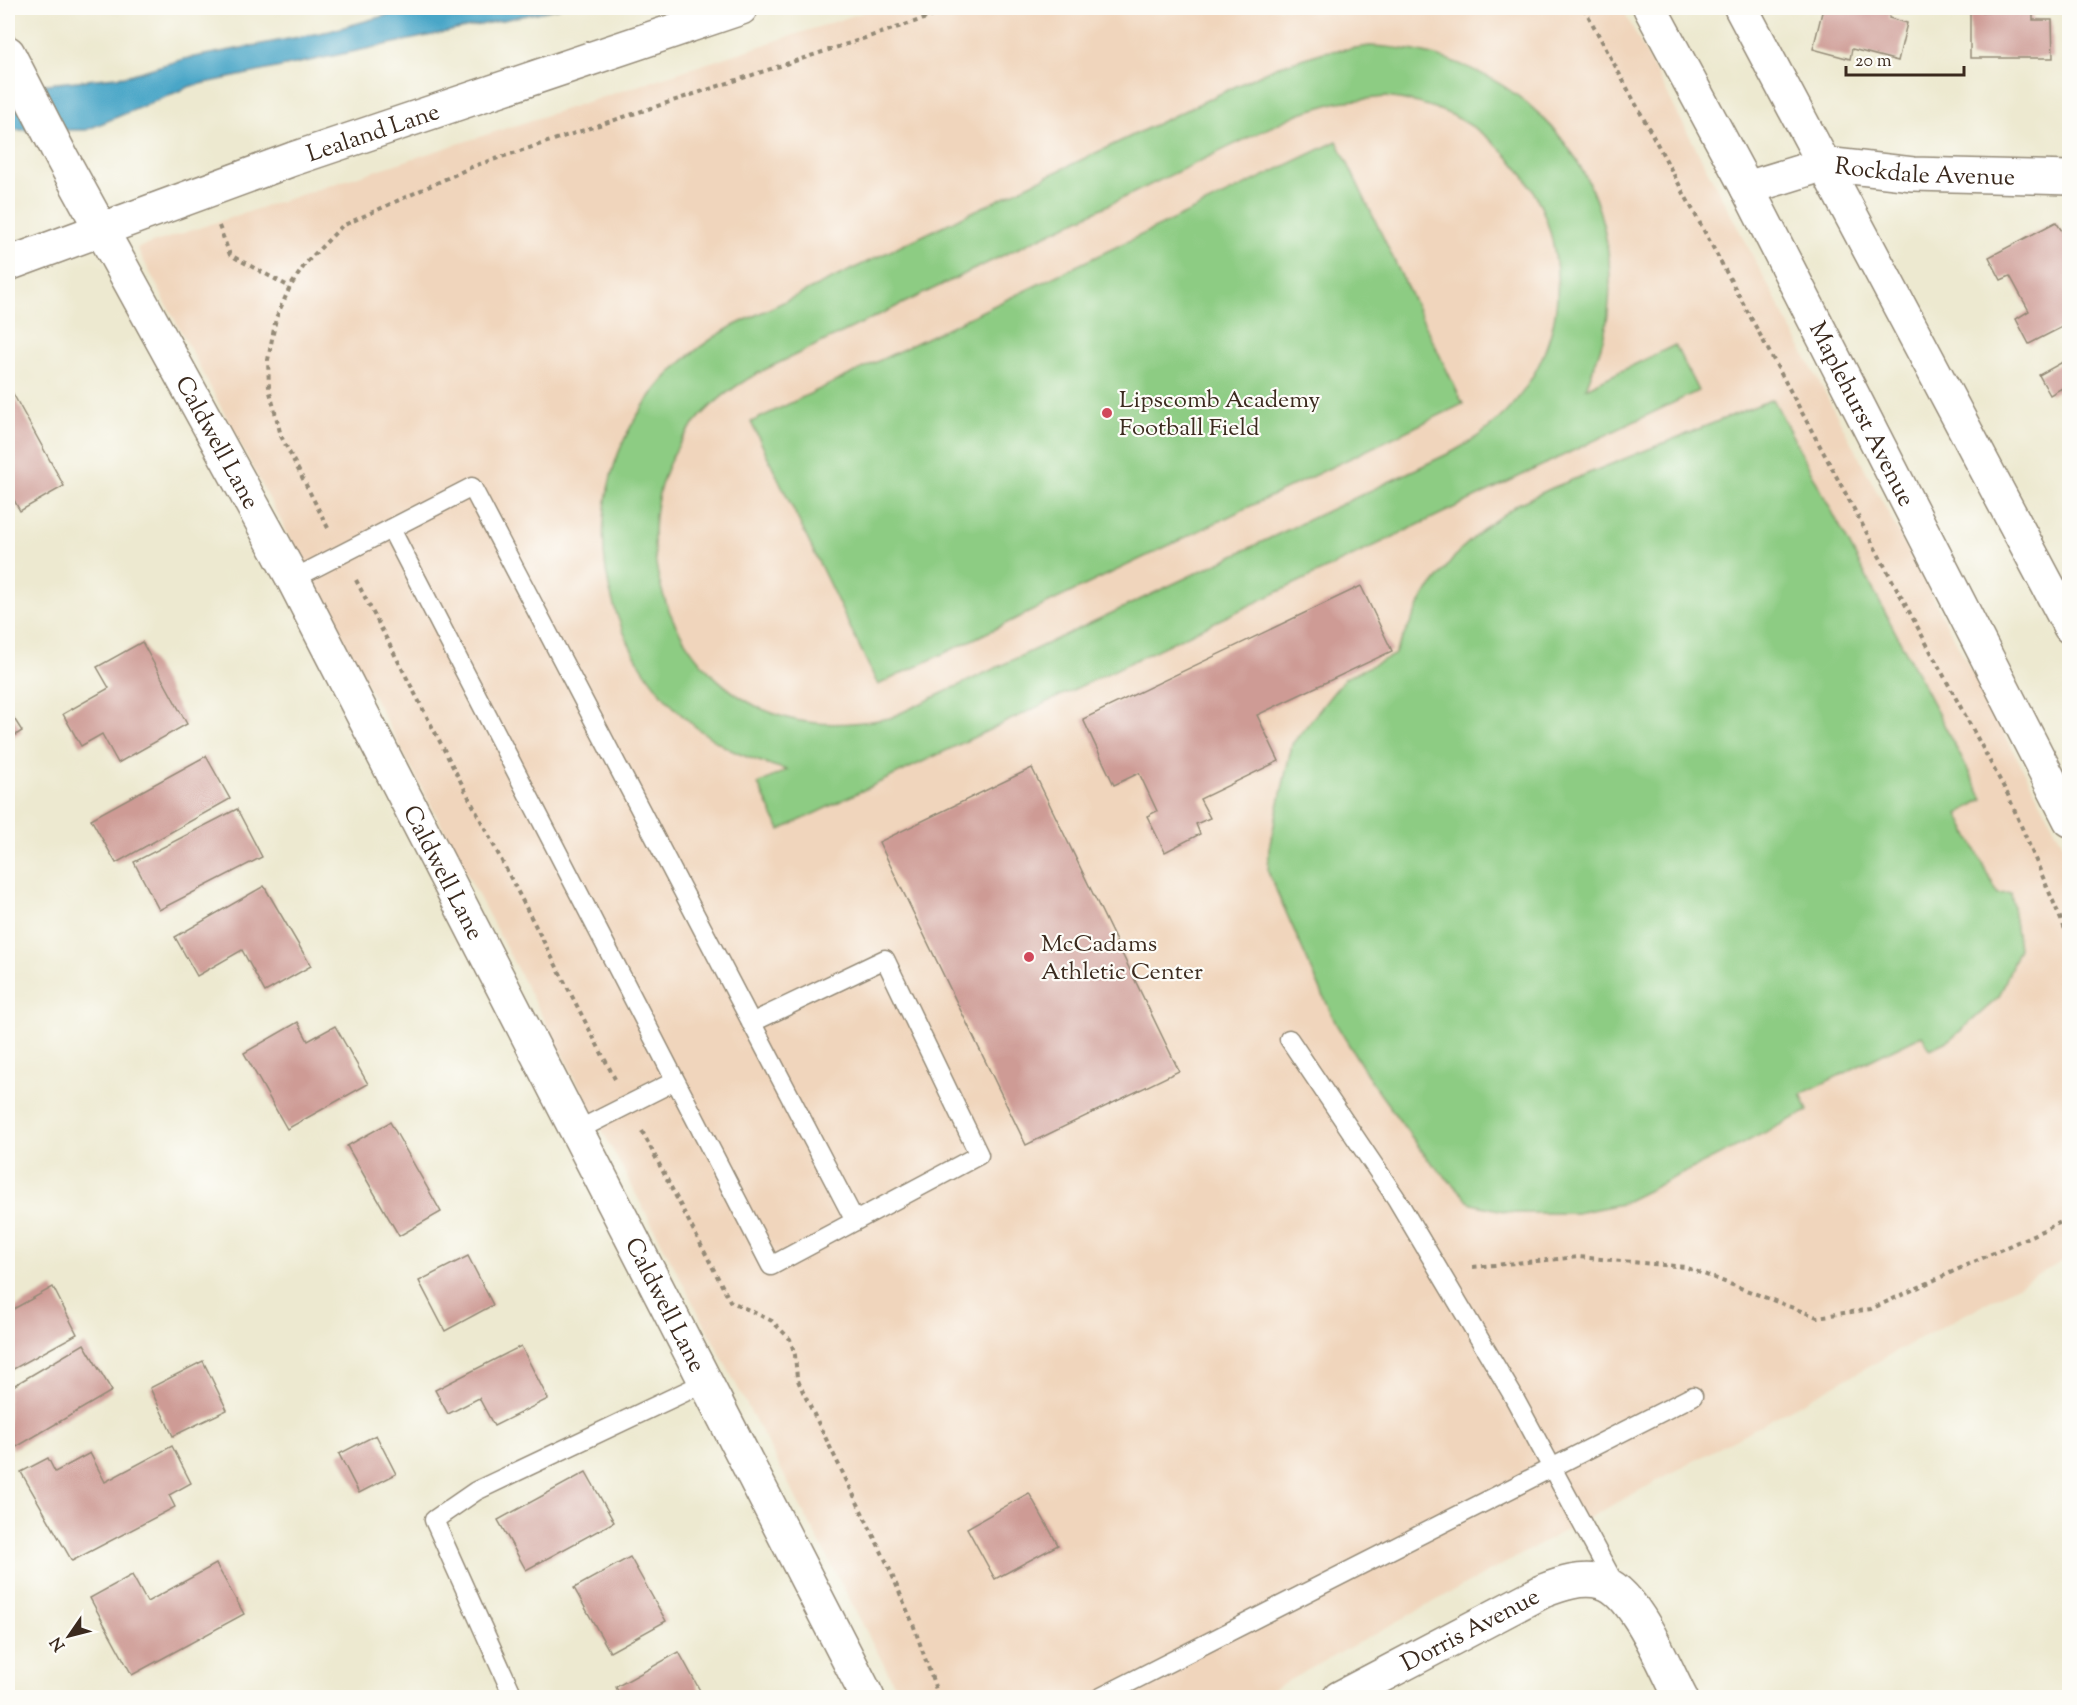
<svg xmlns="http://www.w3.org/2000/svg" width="2077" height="1705" font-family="'Sorts Mill Goudy',serif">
<rect width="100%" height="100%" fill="#fdfcf7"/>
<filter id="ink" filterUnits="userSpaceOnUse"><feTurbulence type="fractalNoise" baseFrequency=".0167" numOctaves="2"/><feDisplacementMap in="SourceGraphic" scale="12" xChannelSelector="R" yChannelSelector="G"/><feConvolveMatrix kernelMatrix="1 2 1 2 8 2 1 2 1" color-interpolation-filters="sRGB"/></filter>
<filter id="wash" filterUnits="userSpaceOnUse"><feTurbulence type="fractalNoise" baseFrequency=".008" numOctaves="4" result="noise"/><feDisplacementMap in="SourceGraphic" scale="24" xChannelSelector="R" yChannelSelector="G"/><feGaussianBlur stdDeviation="1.35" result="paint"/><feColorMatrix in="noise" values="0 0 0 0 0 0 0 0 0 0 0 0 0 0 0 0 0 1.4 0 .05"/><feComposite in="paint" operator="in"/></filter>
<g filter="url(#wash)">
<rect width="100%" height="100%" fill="#ede9d0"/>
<!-- built -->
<polygon fill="#f0d5bc" points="877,8 1622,8 2069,856 2069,1258 1258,1697 901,1697 137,248"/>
<!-- green -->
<g fill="#8dcc83" stroke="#647b50" stroke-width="1.5" fill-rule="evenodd">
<path d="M1370,46C1516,51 1626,164 1608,314C1605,340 1595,364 1586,388L1675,345L1698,391L780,830L758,784L787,770C768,764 749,759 731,750C615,688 567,536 634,421C657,381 692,349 731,327L1276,67L1324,52ZM1385,97C1575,117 1622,361 1454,451L890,718C858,724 823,727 791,719C676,690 619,549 677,448C697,413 729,388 764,370L1300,113L1338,102Z"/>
<polygon points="1337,141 1463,404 878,685 751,422"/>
<polygon points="1773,399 1983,799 1958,814 1998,894 2011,893 2019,948 1999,997 1951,1039 1930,1049 1922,1035 1801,1094 1808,1111 1621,1204 1576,1213 1513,1213 1472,1204 1427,1158 1373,1084 1336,1024 1268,872 1269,848 1292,744 1345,678 1394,655 1424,596 1460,550 1488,525 1518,504 1552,488"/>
</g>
<!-- water -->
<polygon fill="#48a6c7" stroke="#426872" stroke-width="1.5" points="412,8 560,8 191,86 86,130 8,130 8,88 126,76 184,59 330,31"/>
<g id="blocks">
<!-- building -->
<g fill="#ce9b95">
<polygon points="1823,8 1881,8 1891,10 1889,18 1907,23 1898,61 1852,49 1850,59 1813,49"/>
<polygon points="2033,11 2033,20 2052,20 2053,58 1970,58 1970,12"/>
<polygon points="2056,222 2070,243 2070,323 2029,344 2016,319 2029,311 2010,276 2001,280 1989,257"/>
<polygon points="2070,358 2070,401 2062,388 2050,395 2039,375"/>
<polygon points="11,390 64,486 20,511 8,489 8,391"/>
<polygon points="1361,586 1392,651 1257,715 1279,761 1200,799 1210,818 1196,824 1200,834 1165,852 1147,816 1157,811 1139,773 1114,785 1083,719"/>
<polygon points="142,642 187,724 118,763 102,734 81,746 63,714 109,688 97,667"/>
<polygon points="8,709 22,731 8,740"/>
<polygon points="206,756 230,799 116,863 91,819"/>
<polygon points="1032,768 1179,1071 1026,1145 879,842"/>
<polygon points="237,809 262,857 159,910 134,862"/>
<polygon points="264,886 311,966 265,992 242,950 197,976 175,937"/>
<polygon points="298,1022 308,1041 335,1026 368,1084 287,1129 244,1053"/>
<polygon points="390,1122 441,1212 399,1236 347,1146"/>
<polygon points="468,1256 493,1305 445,1331 419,1281"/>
<polygon points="53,1287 77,1334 8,1372 8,1312"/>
<polygon points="84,1344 112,1391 13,1449 8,1440 8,1389"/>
<polygon points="521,1346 548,1399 494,1426 479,1398 448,1414 435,1390"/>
<polygon points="203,1361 227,1410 173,1436 150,1388"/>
<polygon points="376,1435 396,1474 359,1493 339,1454"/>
<polygon points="172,1446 191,1483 169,1495 175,1507 72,1561 21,1472 48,1458 55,1472 90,1453 105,1482"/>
<polygon points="586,1472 614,1522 526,1570 498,1520"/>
<polygon points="1029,1493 1058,1545 995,1579 967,1528"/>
<polygon points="630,1557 666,1621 610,1652 574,1588"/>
<polygon points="216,1564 244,1614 132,1675 90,1598 132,1575 147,1602"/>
<polygon points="679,1652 704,1698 621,1698 616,1687"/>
</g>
</g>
</g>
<g filter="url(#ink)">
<use href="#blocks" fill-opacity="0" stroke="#948a77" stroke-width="1.5"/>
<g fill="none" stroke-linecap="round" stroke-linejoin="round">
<defs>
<g id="lane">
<polyline points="391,529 771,1266 979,1155 885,959 751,1023"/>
<polyline points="293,579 472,487 855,1221"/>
<polyline points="1289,1039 1396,1198 1511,1392 1617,1588"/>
<polyline points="576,1131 675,1081"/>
<polyline points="514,1698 434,1520 476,1491 706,1382"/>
<polyline points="1099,1698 1693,1396"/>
</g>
<g id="street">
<path id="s1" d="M1650,8L1747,188L2070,820"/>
<polyline points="1741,8 2070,627"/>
<path id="s2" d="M8,53L62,158L293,579L868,1698"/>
<path id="s3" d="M1747,188L1825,164L1913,174L2070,178"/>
<path id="s4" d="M1339,1698L1543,1591C1561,1584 1581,1577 1601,1582C1635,1590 1665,1668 1681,1698"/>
</g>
<g id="secondary">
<path id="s5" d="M8,264L293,159L741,8"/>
</g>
</defs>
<!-- lane casing -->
<use href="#lane" stroke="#948a77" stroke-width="21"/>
<!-- street casing -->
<use href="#street" stroke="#948a77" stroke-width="36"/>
<!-- secondary casing -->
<use href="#secondary" stroke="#948a77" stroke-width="36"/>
<!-- path -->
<g stroke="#948a77" stroke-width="4" stroke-dasharray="4.5 4.5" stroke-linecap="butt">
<polyline points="1584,8 2008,795 2070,941"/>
<polyline points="219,226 230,255 290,287"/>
<polyline points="328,528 281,436 269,388 268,360 276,318 290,287 306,263 342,226 474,166 957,8"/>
<polyline points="356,580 615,1079"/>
<polyline points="642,1131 730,1301 772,1321 790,1339 795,1355 797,1378 803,1392 887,1563 913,1624 939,1698"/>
<polyline points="1473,1267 1579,1257 1685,1267 1817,1317 1871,1309 2070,1218"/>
</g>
<!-- lane -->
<use href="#lane" stroke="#fff" stroke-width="18"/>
<!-- street -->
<use href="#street" stroke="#fff" stroke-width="33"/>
<!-- secondary -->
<use href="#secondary" stroke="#fff" stroke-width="33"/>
</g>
</g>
<!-- markers -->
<g fill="#d1495b" stroke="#fdfcf7" stroke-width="2">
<circle cx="1107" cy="413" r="6"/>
<circle cx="1029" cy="957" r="6"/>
</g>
<g text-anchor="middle" stroke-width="4.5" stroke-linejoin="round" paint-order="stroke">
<!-- street labels -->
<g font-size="24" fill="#3b2a1e" stroke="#fdfcf7">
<text dy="8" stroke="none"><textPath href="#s5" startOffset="388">Lealand Lane</textPath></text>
<text dy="8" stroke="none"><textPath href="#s3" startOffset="182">Rockdale Avenue</textPath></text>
<text dy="8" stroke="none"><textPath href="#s1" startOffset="458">Maplehurst Avenue</textPath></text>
<text dy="8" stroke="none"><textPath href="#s2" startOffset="442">Caldwell Lane</textPath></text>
<text dy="8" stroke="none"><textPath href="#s2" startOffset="928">Caldwell Lane</textPath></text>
<text dy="8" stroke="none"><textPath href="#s2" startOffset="1414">Caldwell Lane</textPath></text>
<text dy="8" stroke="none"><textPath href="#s4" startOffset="148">Dorris Avenue</textPath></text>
</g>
<!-- poi labels -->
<g font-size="24" fill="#3b2a1e" stroke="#fdfcf7" text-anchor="start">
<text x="1119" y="407">Lipscomb Academy<tspan x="1119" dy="28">Football Field</tspan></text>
<text x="1041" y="951">McCadams<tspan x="1041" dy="28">Athletic Center</tspan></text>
</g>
</g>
<!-- margin -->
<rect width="2077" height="1705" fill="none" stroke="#fdfcf7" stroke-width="30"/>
<!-- north arrow -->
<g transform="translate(69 1636) rotate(235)" stroke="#fdfcf7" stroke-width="4.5" paint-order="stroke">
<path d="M0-4.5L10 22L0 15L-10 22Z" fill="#3b2a1e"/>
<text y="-9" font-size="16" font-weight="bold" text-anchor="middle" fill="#3b2a1e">N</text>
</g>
<!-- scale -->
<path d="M1846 66v9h118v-9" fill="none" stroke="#3b2a1e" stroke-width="3"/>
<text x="1855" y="66" font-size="18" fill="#3b2a1e" stroke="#fdfcf7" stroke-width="4.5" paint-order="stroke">20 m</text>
</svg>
